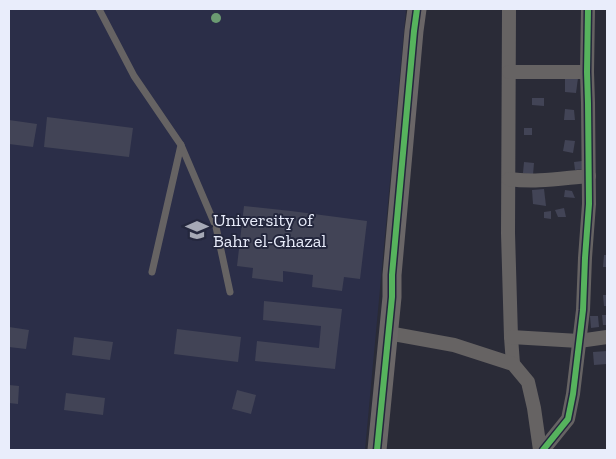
<svg xmlns="http://www.w3.org/2000/svg" width="616" height="459" font-family="'Zilla Slab',serif">
<rect width="100%" height="100%" fill="#2a2b37"/>
<!-- built -->
<polygon fill="#2b2e48" points="9,9 406,9 365,450 9,450"/>
<!-- building -->
<g fill="#424456">
<polygon points="565,78 578,78 576,93 565,92"/>
<polygon points="532,98 544,98 544,106 532,105"/>
<polygon points="565,109 574,110 575,120 564,120"/>
<polygon points="47,117 133,128 129,157 44,147"/>
<polygon points="9,120 37,124 33,147 9,144"/>
<rect x="524" y="128" width="8" height="7"/>
<polygon points="565,140 575,141 573,153 563,151"/>
<polygon points="582,161 583,169 575,170 574,162"/>
<polygon points="524,162 534,163 533,175 523,173"/>
<polygon points="544,189 546,206 533,204 532,190"/>
<polygon points="565,190 572,191 575,198 564,197"/>
<polygon points="244,206 291,211 367,221 360,279 344,277 342,291 312,287 313,275 283,271 283,282 252,278 253,268 237,266"/>
<polygon points="564,208 566,217 558,217 555,210"/>
<polygon points="551,211 551,219 544,218 544,212"/>
<polygon points="604,255 607,255 607,267 603,267"/>
<polygon points="603,295 607,295 607,306 604,306"/>
<polygon points="264,301 342,309 335,369 255,361 257,341 319,348 321,326 263,320"/>
<polygon points="602,315 607,315 607,325 603,325"/>
<polygon points="590,316 598,316 599,327 591,328"/>
<polygon points="9,327 29,330 26,349 9,347"/>
<polygon points="177,329 241,337 238,362 174,354"/>
<polygon points="74,337 113,342 110,360 72,355"/>
<polygon points="607,351 607,364 594,365 593,352"/>
<polygon points="9,385 19,386 18,404 9,403"/>
<polygon points="237,390 256,395 251,414 232,409"/>
<polygon points="66,393 105,398 103,415 64,410"/>
</g>
<g fill="none" stroke-linecap="round" stroke-linejoin="round">
<!-- lane -->
<g stroke="#666363" stroke-width="7">
<polyline points="99,9 134,76 181,145 152,272"/>
<polyline points="181,145 216,227 230,292"/>
</g>
<!-- street -->
<g stroke="#666363" stroke-width="14">
<polyline points="509,9 508,233 511,337 513,364"/>
<polyline points="509,72 587,72"/>
<path d="M509,179C536,183 563,178 589,176"/>
<polyline points="388,333 454,345 513,364 528,382 534,408 540,450"/>
<polyline points="511,337 579,341 607,337"/>
<polyline points="543,450 568,419 573,394 583,310 585,258 589,204 588,103 587,72 588,9"/>
</g>
<!-- secondary -->
<polyline stroke="#6a6667" stroke-width="19" points="377,450 392,297 392,275 414,31 417,9"/>
<defs>
<g id="cycleway">
<polyline points="377,450 392,297 392,275 414,31 417,9"/>
<polyline points="543,450 568,419 573,394 583,310 585,258 589,204 588,103 587,72 588,9"/>
</g>
</defs>
<!-- cycleway casing -->
<use href="#cycleway" stroke="#24273d" stroke-width="9"/>
<!-- cycleway -->
<use href="#cycleway" stroke="#56b35d" stroke-width="6"/>
</g>
<!-- trees -->
<circle fill="#6b9b72" cx="216" cy="18" r="5"/>
<!-- icons -->
<defs>
<symbol id="university-bare" viewBox="-9 -9 18 18"><path d="M0-5L7-2L0 1L-7-2ZM-4 1L0 2.5L4 1V4Q0 6-4 4Z" fill="#a6a9b6" stroke="#24273d" stroke-width="2.5" paint-order="stroke"/></symbol>
</defs>
<g fill-rule="evenodd">
<use href="#university-bare" x="181" y="214" width="32" height="32"/>
</g>
<g text-anchor="middle" stroke-width="4" stroke-linejoin="round" paint-order="stroke">
<!-- poi labels -->
<g font-size="18" fill="#e9edfb" stroke="#24273d" text-anchor="start">
<text x="213" y="226">University of<tspan x="213" dy="21">Bahr el-Ghazal</tspan></text>
</g>
</g>
<!-- border -->
<rect width="616" height="459" fill="none" stroke="#e9edfb" stroke-width="20"/>
</svg>
